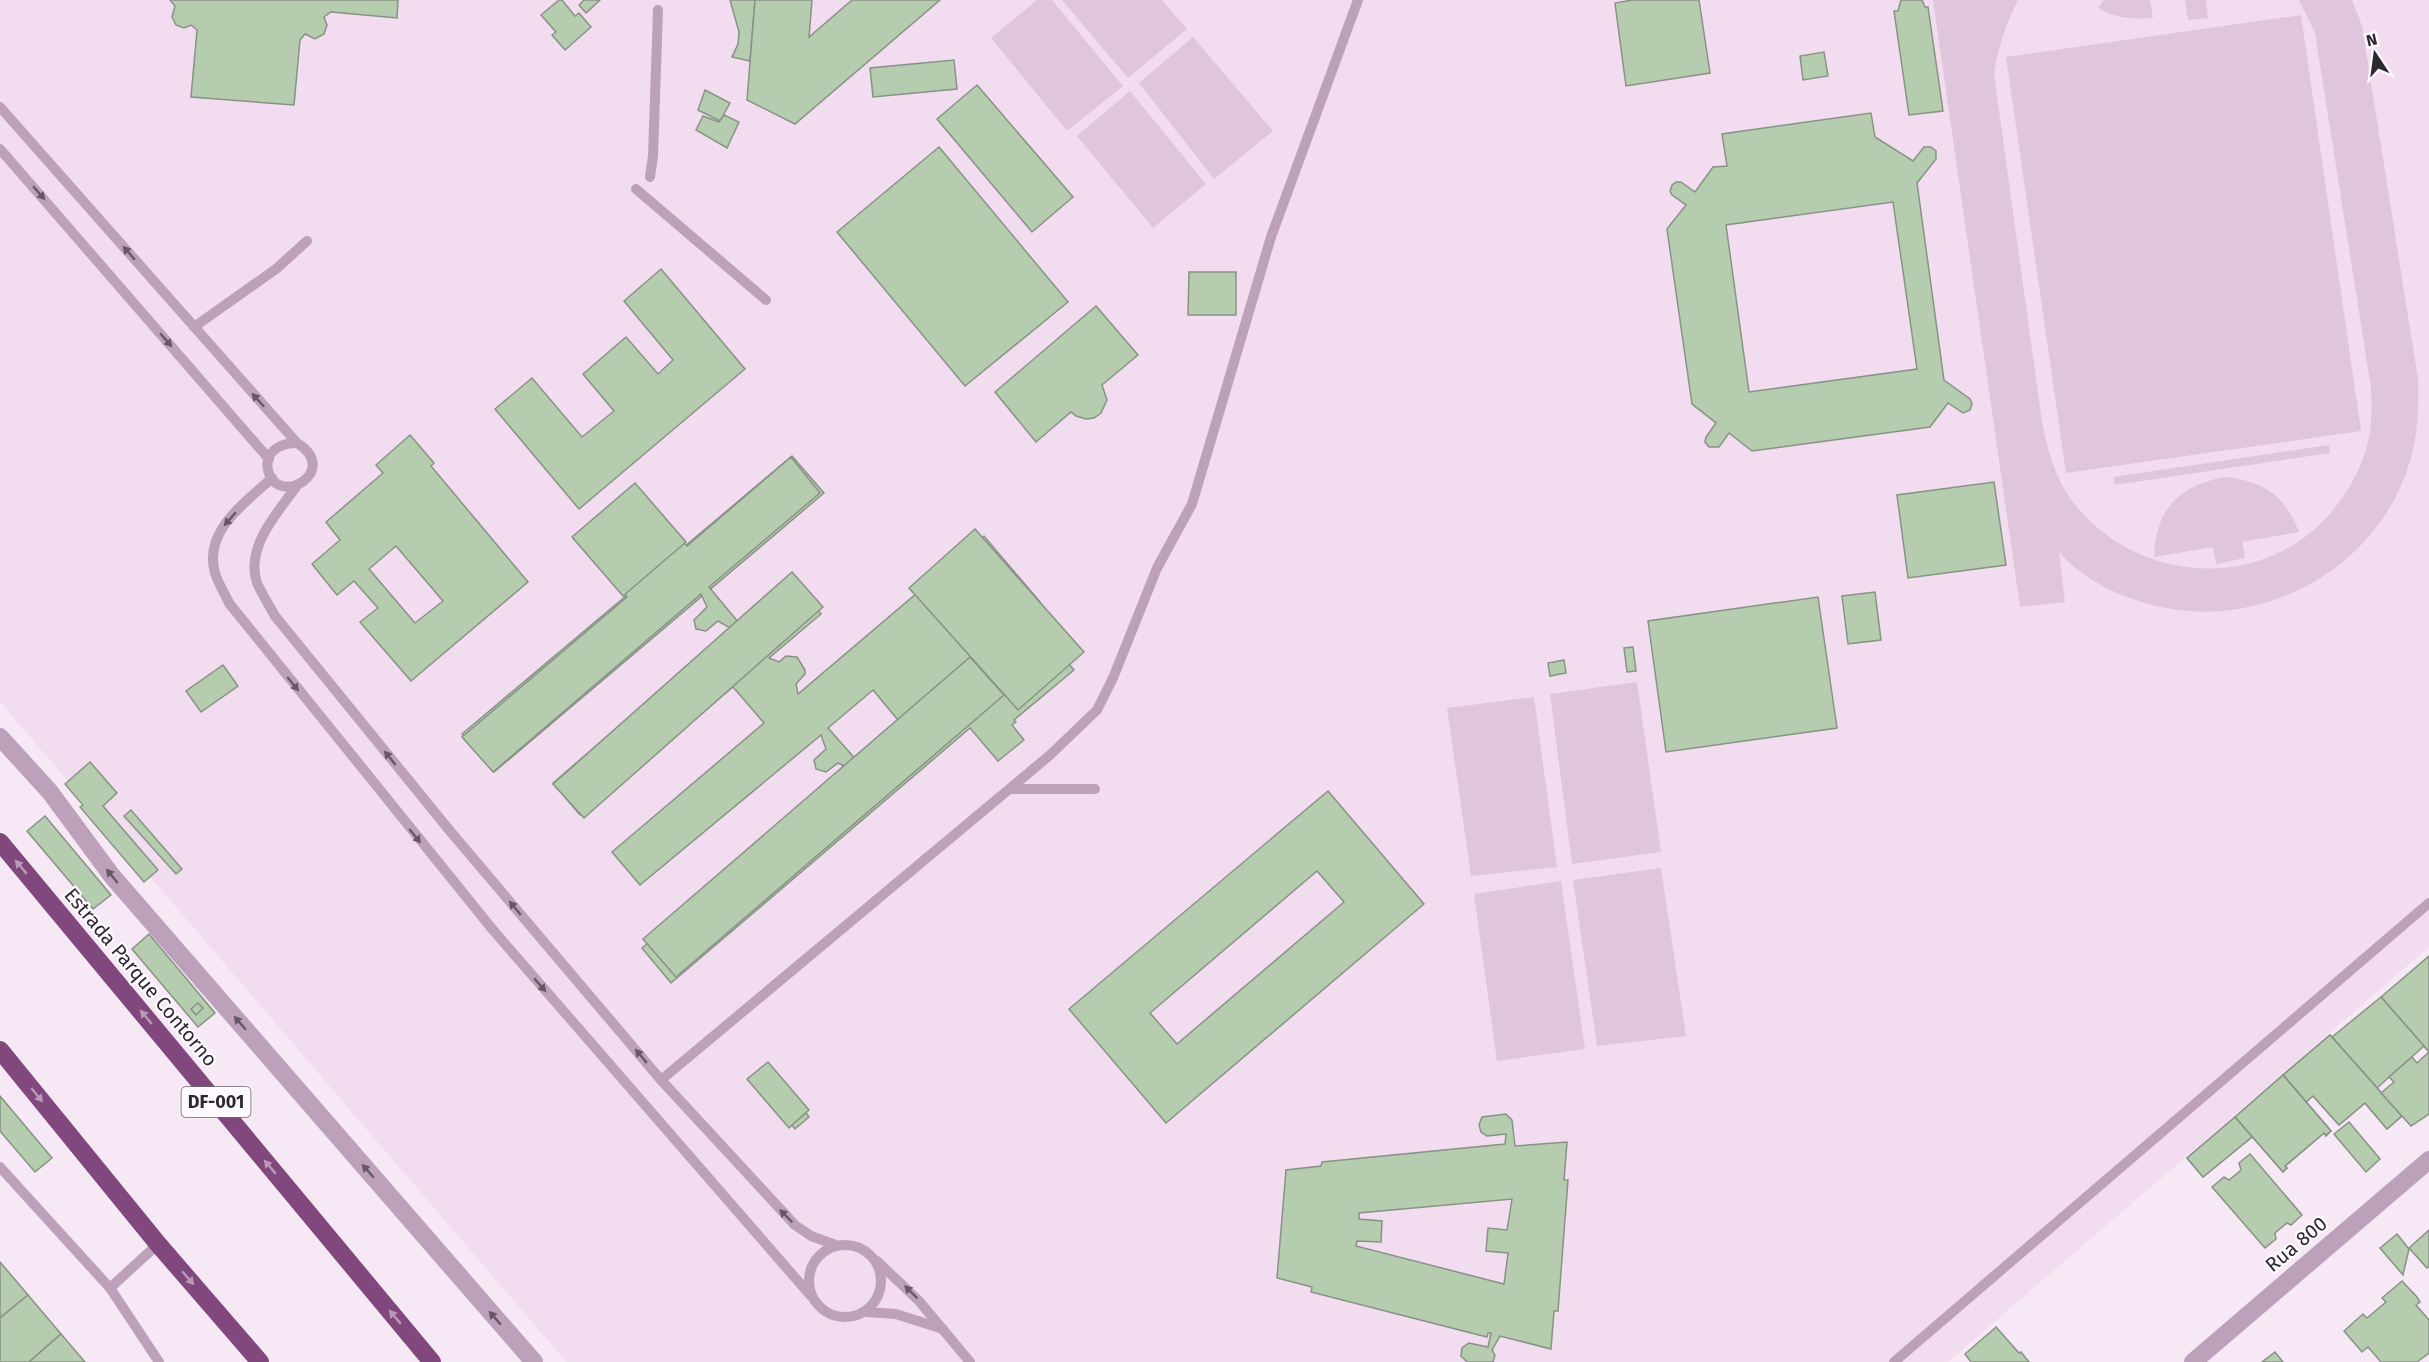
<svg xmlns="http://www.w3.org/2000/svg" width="2429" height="1362" font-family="'Fira Sans',sans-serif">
<rect width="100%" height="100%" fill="#f6e9f5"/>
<!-- built -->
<polygon fill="#f1ddef" points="0,0 2429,0 2429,947 1948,1362 566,1362 0,702"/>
<!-- green -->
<g fill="#dfc6dd">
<polygon points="1037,0 1052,0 1123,86 1067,131 991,38"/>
<polygon points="1062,0 1162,0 1187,29 1128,78"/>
<path d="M1933,0H2018C2006,24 1998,47 1994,74L2042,422C2047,448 2054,475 2070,498C2127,577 2244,594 2317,527C2341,504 2360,475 2368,442C2372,424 2372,407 2371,388L2315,33L2299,0H2352L2362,26L2418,379C2419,408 2418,436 2409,464C2378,567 2265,630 2161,607C2124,599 2084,581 2059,552L2065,602L2020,607Z"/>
<path d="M2104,0H2150L2153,18C2132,19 2116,19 2098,8Z"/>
<polygon points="2185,0 2206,0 2208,18 2188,20"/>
<polygon points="2301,15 2361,431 2066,473 2006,57"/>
<polygon points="1193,37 1273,131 1214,179 1139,83"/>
<polygon points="1130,91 1206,184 1153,228 1077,136"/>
<polygon points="2329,445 2330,453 2115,485 2113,477"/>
<path d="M2225,477C2263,481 2285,495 2299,532L2242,542L2245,558L2216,564L2213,547L2154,557C2155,510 2179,485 2225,477Z"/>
<polygon points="1637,682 1661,852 1572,864 1550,694"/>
<polygon points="1534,697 1557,867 1471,876 1447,708"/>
<polygon points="1661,868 1686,1036 1597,1046 1573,880"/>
<polygon points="1561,881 1585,1049 1497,1061 1474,894"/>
</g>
<!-- building -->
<g fill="#b5ccae" stroke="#899286" stroke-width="1.5" fill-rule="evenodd">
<polygon points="170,0 398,0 397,18 331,12 324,17 327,25 324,34 315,39 305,34 300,40 294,105 191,97 197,30 191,25 184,28 176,25 172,17 175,6"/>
<polygon points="559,0 562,0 575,16 579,13 591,27 565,50 552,35 556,32 541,15"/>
<polygon points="584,0 600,0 586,13 579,5"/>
<polygon points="730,0 755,0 750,61 732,57 738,44 739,32"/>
<polygon points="755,0 812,0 809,37 852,0 940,0 795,124 747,100"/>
<polygon points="1632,0 1699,0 1710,73 1626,86 1615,3"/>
<polygon points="1901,0 1922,0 1925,7 1928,7 1943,111 1909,115 1894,11 1898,11"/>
<polygon points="1824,52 1828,76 1803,80 1800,56"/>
<polygon points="954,60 957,89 873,97 870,68"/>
<polygon points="977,85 1073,197 1032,232 937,119"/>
<polygon points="705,90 730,103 720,121 698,110"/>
<path d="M1871,113L1875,137L1913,161L1924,147H1931L1936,151V159L1917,183L1944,380L1970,399L1972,404L1970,410L1963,413L1948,403L1930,427L1752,451L1729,433L1719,447H1709L1705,442L1706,437L1716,423L1692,404L1667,229L1686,205L1672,195L1670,191L1672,185L1676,182H1681L1695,192L1713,167L1727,166L1722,134ZM1893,202L1917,369L1749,392L1726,225Z"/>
<polygon points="724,115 739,122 727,148 696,130 703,116 719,122"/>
<polygon points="939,147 1068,302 965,386 837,232"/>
<polygon points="661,269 745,369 579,509 495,409 532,378 582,437 614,411 583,374 626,337 658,374 673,360 624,301"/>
<polygon points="1189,272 1236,272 1236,315 1188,315"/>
<polygon points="1096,306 1138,355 1102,385 1107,400 1101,413 1094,418 1086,419 1076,416 1071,412 1036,442 995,392"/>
<path d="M410,435L434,463L431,466L528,582L411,681L360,622L378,608L354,581L337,595L312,564L340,540L326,522L383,473L376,465ZM396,546L443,601L415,623L369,569Z"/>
<polygon points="792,456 824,493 494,772 462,734"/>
<path d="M791,457L820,493L709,587L739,623L792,578L821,614L769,658L779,662L786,656L797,657L805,670V674L796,684L798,694L984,536L1040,602L1027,614L1036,624L1045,616L1053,626L1043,634L1074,670L1014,720L1016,722L1012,725L1024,740L998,761L970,728L671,983L642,948L852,770L838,763L826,772L816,769L814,760L826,749L821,735L640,885L612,852L764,723L733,687L580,815L553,783L732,629L718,621L706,631L696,629L694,620L707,607L701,594L493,772L462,737L627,597L580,540L638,490L687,546ZM873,690L903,726L859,763L828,728Z"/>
<polygon points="1994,482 2006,565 1908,578 1897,495"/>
<polygon points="635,483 686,542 623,596 572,537"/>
<polygon points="975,529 1084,652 1018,710 909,588"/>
<polygon points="792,572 823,607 584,818 553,784"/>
<polygon points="1875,592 1881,640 1848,644 1842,596"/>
<polygon points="1818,597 1837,728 1666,752 1648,621"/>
<polygon points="1633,647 1636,671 1627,672 1624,648"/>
<polygon points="970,657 1004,695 676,977 643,939"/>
<polygon points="1564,660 1566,673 1550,676 1548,663"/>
<polygon points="223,665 238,686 201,712 186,691"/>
<polygon points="90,762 117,793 103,806 158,870 144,882 80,807 83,805 65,784"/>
<path d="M1328,791L1424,904L1166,1123L1069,1009ZM1317,871L1344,902L1177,1044L1150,1013Z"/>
<polygon points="131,810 182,869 176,874 124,816"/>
<polygon points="45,816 111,895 93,909 27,831"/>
<polygon points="149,934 215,1013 198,1027 132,949"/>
<polygon points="2429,956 2429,1052 2381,997"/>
<polygon points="2381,997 2424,1046 2377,1088 2332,1037"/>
<polygon points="198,1003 203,1008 196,1015 191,1009"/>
<polygon points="2330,1035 2402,1116 2387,1129 2365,1103 2339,1125 2313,1096 2306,1102 2283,1075"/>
<polygon points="2330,1035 2402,1116 2387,1129 2365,1103 2339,1125 2313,1096 2306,1102 2283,1075"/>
<polygon points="2429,1052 2429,1114 2411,1126 2381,1093 2394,1082 2389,1077 2412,1057 2417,1063"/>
<polygon points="768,1062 809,1110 789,1128 747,1079"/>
<polygon points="2283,1075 2331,1131 2326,1136 2324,1133 2285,1166 2287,1168 2283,1172 2235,1117"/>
<polygon points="2283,1075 2331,1131 2326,1135 2324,1133 2285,1166 2287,1168 2283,1172 2235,1117"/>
<polygon points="0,1096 52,1158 35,1172 0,1131"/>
<polygon points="806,1113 809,1117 795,1129 792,1125"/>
<path d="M1506,1114L1512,1120L1515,1146L1567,1142L1564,1180H1568L1558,1311H1554L1551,1349L1500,1336L1492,1350L1495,1355L1493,1362H1467L1461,1356L1462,1348L1469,1343L1488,1347L1491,1333H1488L1487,1337L1311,1292L1312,1287L1277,1278L1286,1170L1321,1166L1322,1162L1505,1144L1506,1134L1487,1136L1481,1132L1479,1125L1482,1117ZM1512,1199L1507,1230L1488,1228L1486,1251L1508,1253L1504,1284L1356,1246L1357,1241L1381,1242L1382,1221L1359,1219V1213Z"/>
<polygon points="2235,1117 2252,1137 2203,1177 2187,1158"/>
<polygon points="2235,1117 2252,1137 2203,1177 2187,1158"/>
<polygon points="2349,1122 2380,1159 2366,1172 2334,1134"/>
<polygon points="2250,1154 2302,1215 2291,1225 2287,1223 2275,1233 2276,1239 2265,1248 2212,1187 2224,1177 2229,1180 2241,1170 2239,1163"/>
<polygon points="2429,1230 2429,1267 2427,1268 2409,1248"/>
<polygon points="2397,1234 2409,1249 2403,1275 2380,1248"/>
<polygon points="0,1262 28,1295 0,1318"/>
<polygon points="2402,1281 2417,1297 2420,1302 2416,1305 2429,1320 2429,1353 2417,1362 2381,1362 2368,1347 2362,1352 2344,1331 2363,1314 2367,1318 2386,1302 2382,1298"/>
<polygon points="28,1295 61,1334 29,1362 0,1362 0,1318"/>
<polygon points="1996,1327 2019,1353 2021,1352 2029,1362 1971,1362 1965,1354"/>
<polygon points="61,1334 85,1362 29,1362"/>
<polygon points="2275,1352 2283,1362 2262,1362"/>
</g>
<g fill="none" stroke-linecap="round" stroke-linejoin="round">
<!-- lane -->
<g stroke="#bda1bb" stroke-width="10">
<path d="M0,107L297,443C342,471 277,509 268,470C264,451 281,443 297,443"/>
<polyline points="0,149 269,459"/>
<polyline points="650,177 653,156 658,10"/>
<polyline points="636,189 766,300"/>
<polyline points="194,327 276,269 307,241"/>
<path d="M272,478C245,503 203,531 215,573C218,583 225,594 229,603L493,930L811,1296"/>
<path d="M296,487C277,513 245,548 257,583C262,594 269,605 275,616L450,831L661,1080L795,1225L811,1236L836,1245"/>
<polyline points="1010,789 1095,789"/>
<polyline points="661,1080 1050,755 1097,710 1113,678 1157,568 1192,504 1271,237 1358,0"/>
<polyline points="0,1167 110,1288 159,1362"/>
<circle cx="845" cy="1281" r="36"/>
<polyline points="877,1261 919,1301 970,1362"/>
<polyline points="110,1288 158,1244"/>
<polyline points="867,1312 896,1314 943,1329"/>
<polyline points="1894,1362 2429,903"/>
</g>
<!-- street -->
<g stroke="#bda1bb" stroke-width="18">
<polyline points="0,737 50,792 112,876 534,1362"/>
<polyline points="2193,1362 2429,1160"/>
</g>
<!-- highway -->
<g stroke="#81487e" stroke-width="18">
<polyline points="0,842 432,1362"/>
<polyline points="0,1050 158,1244 260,1362"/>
</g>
</g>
<!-- one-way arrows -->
<defs><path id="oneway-solid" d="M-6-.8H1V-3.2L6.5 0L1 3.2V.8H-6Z" transform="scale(1.5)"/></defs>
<g fill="#675866">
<use href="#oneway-solid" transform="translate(39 193) rotate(49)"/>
<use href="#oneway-solid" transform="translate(129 253) rotate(-131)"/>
<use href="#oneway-solid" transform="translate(166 340) rotate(49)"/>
<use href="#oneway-solid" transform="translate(258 400) rotate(-132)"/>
<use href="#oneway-solid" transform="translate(230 519) rotate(131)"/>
<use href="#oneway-solid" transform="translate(293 684) rotate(51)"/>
<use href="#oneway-solid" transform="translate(390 758) rotate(-129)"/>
<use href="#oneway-solid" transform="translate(415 836) rotate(51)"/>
<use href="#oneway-solid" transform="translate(112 876) rotate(-129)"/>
<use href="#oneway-solid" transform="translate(515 908) rotate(-130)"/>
<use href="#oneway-solid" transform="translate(540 985) rotate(49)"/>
<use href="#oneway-solid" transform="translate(240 1023) rotate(-131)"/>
<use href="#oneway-solid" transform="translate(641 1056) rotate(-130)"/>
<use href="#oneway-solid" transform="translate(368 1171) rotate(-131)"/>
<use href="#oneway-solid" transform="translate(786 1216) rotate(-135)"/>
<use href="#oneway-solid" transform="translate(911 1292) rotate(-135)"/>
<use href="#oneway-solid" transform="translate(495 1318) rotate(-131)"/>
</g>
<g fill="#b998b8">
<use href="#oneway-solid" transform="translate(21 867) rotate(-130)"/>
<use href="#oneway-solid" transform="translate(146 1017) rotate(-130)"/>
<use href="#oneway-solid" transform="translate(37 1095) rotate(51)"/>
<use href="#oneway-solid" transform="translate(270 1167) rotate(-130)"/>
<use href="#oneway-solid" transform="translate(188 1278) rotate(49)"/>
<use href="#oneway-solid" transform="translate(395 1317) rotate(-130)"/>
</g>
<g text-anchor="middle" stroke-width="4.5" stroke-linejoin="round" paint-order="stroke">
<!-- shield labels -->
<rect fill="#fef9fe" stroke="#6c676c" stroke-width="1.5" x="181.5" y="1087" width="69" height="30" rx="4.5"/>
<g font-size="18" font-weight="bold" fill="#2d282d">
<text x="216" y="1108">DF-001</text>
</g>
<!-- street labels -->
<g font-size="20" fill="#2d282d" stroke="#fef9fe">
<text transform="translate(141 977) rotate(50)" y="7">Estrada Parque Contorno</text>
<text transform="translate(2296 1244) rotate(-40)" y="7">Rua 800</text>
</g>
</g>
<!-- north arrow -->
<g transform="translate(2375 54) rotate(347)" stroke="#fef9fe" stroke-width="4.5" paint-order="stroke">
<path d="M0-4.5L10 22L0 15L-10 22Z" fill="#2d282d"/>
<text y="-9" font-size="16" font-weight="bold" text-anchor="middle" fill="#2d282d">N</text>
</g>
</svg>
